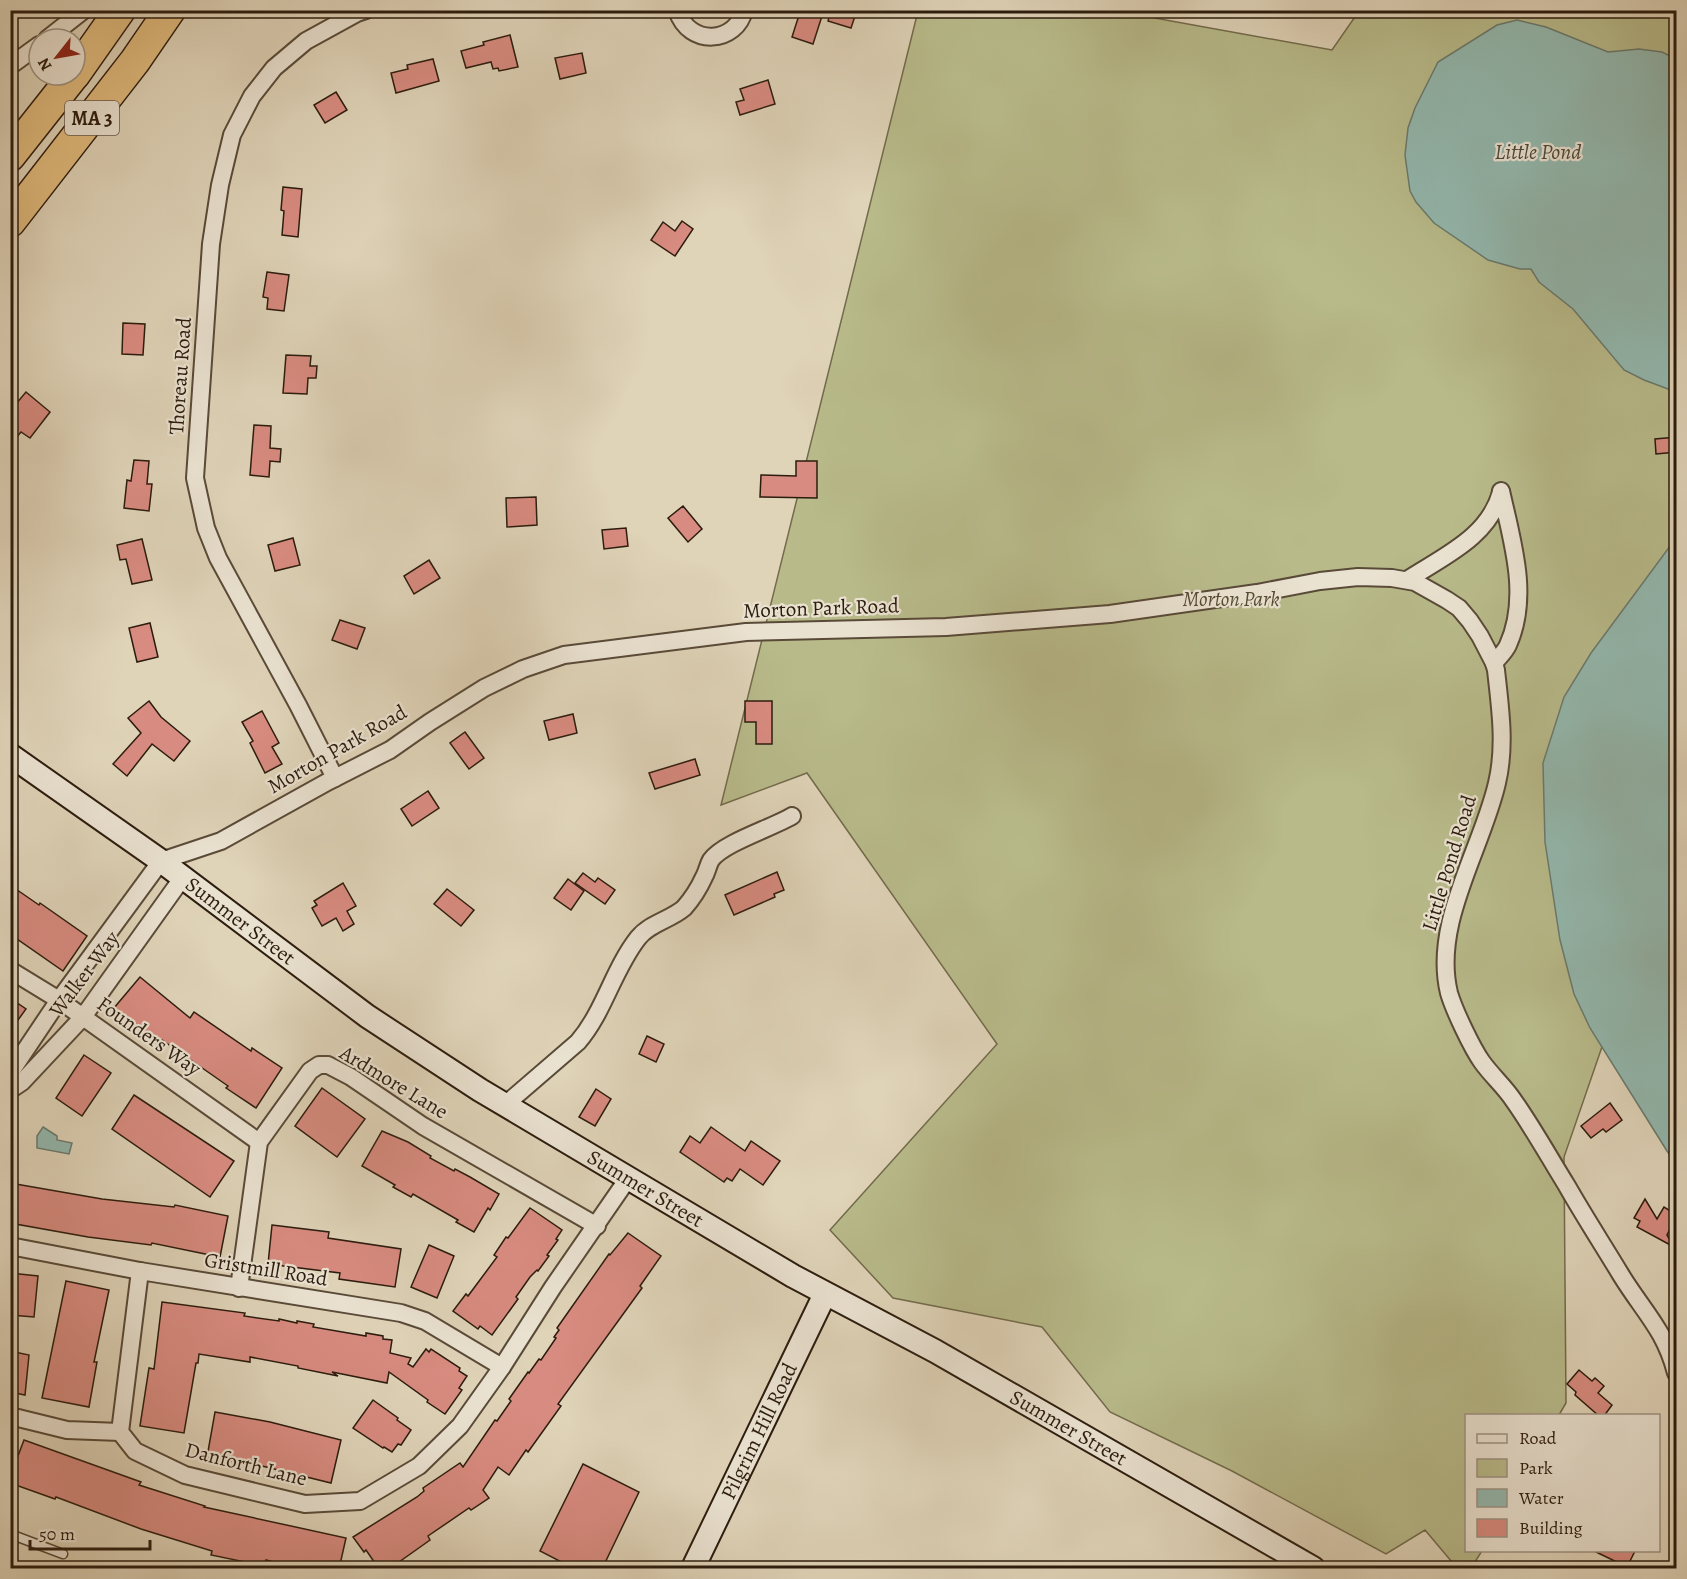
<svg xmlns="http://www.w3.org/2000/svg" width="1687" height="1579" font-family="Alegreya,serif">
<rect width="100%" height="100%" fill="#dfd3b8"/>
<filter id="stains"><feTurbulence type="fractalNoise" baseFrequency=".00333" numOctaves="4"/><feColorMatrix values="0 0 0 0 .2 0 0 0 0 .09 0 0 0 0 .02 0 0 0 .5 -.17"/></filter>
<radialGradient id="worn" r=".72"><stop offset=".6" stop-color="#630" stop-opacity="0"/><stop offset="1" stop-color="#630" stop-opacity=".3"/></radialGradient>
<!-- green -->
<polygon fill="#b8ba8a" stroke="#726b4c" stroke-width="1.5" points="918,11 1116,11 1332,50 1359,11 1676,11 1676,1107 1604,1041 1564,1157 1566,1403 1559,1415 1466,1416 1466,1550 1482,1551 1471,1568 1457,1568 1425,1530 1386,1554 1232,1471 1110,1412 1042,1327 893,1298 830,1230 997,1044 807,773 721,805"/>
<!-- water -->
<g fill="#93b8ae" stroke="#6a7a6e" stroke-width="1.5">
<polygon points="1517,20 1546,27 1608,52 1639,49 1662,52 1676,59 1676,392 1644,380 1624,370 1573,309 1539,282 1531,269 1520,269 1488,260 1434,223 1416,202 1410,191 1405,155 1408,128 1415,108 1438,62 1497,25"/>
<polygon points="1676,538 1676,1163 1667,1151 1590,1028 1574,994 1560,940 1545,842 1543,763 1564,697 1591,653"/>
<polygon points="43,1127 57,1136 57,1140 72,1143 69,1154 37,1148 37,1136"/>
</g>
<!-- building -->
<g fill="#d88b80" stroke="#2c1c0e" stroke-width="1.5">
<polygon points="831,10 857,10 851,28 828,21"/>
<polygon points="807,11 822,16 813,44 792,37 800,12 806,14"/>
<polygon points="510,35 518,67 499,71 498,68 493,69 491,62 466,68 461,51 484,45 483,42"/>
<polygon points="582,53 586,73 560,79 555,58"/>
<polygon points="433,59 439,81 396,93 391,73 408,69 407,65"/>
<polygon points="768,80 775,104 740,115 736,102 744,100 740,89"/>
<polygon points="336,92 347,110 325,123 314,105"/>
<polygon points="283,187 302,189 298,237 282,235 284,211 281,210"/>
<polygon points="682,221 693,229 675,256 651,240 663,222 675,231"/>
<polygon points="267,272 289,275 284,311 267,309 268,298 263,297"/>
<polygon points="123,323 145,324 143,355 122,354"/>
<polygon points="286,355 311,356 310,366 317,366 316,378 308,378 307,394 283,393"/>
<polygon points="26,392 50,412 30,438 21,432 10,445 10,411"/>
<polygon points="254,425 271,426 270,448 281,449 280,462 270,461 269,477 250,475"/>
<polygon points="1677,437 1677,452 1656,454 1655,439"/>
<polygon points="134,460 149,461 147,484 152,484 149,511 124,508 127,480 131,481"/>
<polygon points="796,461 817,461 817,498 760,497 761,475 796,476"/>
<polygon points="536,497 537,525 507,527 506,498"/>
<polygon points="683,506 702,529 688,542 668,518"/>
<polygon points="626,528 628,546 604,549 602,530"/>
<polygon points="293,538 300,565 275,571 268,545"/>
<polygon points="142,539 152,580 132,584 126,559 120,560 117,545"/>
<polygon points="429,560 440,578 414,594 404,576"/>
<polygon points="340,620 365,628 357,649 332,640"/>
<polygon points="150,623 158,657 137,662 129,628"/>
<polygon points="149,701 161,717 190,741 174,761 152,744 127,776 113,764 141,733 128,718"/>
<polygon points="745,701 772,701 772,744 756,744 756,722 745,722"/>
<polygon points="262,711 279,743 272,747 282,764 265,773 250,743 253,741 242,722"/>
<polygon points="573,714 577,733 549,740 544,721"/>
<polygon points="465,732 484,758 469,769 450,743"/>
<polygon points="695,759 700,775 655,789 649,773"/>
<polygon points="428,791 439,808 412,826 401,809"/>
<polygon points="777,872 784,890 774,894 775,897 734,915 725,895"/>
<polygon points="583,873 595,882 598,878 615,890 605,904 575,883"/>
<polygon points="568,879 584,891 571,910 554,898"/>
<polygon points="343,883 356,906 347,911 354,924 343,931 336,918 322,926 312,908 317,905 314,901"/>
<polygon points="10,885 39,905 40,903 87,936 63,971 10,934"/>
<polygon points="447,889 474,910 461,926 434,904"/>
<polygon points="140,977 190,1018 194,1012 251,1051 252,1048 282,1068 256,1108 226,1088 228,1086 162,1040 158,1045 114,1008"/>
<polygon points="10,998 26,1009 10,1031"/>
<polygon points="647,1036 664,1044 656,1062 639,1054"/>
<polygon points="84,1055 111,1073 82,1116 56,1098"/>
<polygon points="322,1088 365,1119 337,1157 295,1126"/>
<polygon points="596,1089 611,1099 595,1126 579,1117"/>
<polygon points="134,1095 234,1161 210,1197 112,1129"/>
<polygon points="1610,1103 1622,1120 1606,1132 1603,1129 1591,1138 1581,1126"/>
<polygon points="711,1127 745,1151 751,1141 780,1161 763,1185 740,1169 732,1181 727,1178 724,1182 680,1152 690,1136 700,1143"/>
<polygon points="382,1131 408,1142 431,1156 430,1158 454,1171 455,1169 470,1177 499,1194 490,1210 488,1208 474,1232 456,1222 458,1220 413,1194 411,1197 393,1187 395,1185 362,1166"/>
<polygon points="10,1183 102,1199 174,1207 175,1205 228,1216 220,1257 152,1243 151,1245 88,1237 10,1223"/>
<polygon points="1645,1199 1657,1219 1664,1207 1677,1215 1667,1235 1674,1247 1637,1227 1640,1221 1634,1218"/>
<polygon points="530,1208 562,1230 556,1239 558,1240 547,1255 549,1256 538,1271 537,1270 530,1277 516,1297 518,1299 492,1335 480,1326 478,1329 453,1311 466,1294 468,1296 497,1257 494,1255 506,1237 508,1238"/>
<polygon points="272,1225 329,1232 328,1238 401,1249 395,1287 339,1279 340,1273 268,1264"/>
<polygon points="628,1233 661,1256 640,1286 642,1288 558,1404 561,1406 528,1452 526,1450 509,1475 498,1467 483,1490 489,1498 471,1510 469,1508 428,1536 430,1540 389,1569 379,1569 366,1550 364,1552 353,1537 417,1497 424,1491 423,1488 460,1463 463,1467 495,1420 497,1421 511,1401 509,1399 528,1372 529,1373 539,1359 541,1360 556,1338 554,1337 559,1330 557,1328 609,1254 610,1255"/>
<polygon points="429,1245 454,1256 437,1298 411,1287"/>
<polygon points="10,1273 38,1276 34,1317 10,1315"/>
<polygon points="66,1281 109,1290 94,1362 97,1362 89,1407 42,1398"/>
<polygon points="162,1302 245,1313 244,1316 279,1321 279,1319 297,1323 297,1321 314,1324 313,1327 366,1336 366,1333 383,1336 383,1339 392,1340 390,1353 411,1358 408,1364 413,1367 426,1349 429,1352 431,1349 460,1368 459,1371 467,1376 459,1388 462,1390 445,1414 427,1402 428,1400 389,1372 387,1383 332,1372 338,1376 298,1368 298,1366 250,1357 250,1362 199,1354 198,1363 196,1363 184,1433 140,1426 149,1368 154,1369"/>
<polygon points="10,1351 29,1355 25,1395 10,1392"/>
<polygon points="1579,1370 1592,1381 1595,1378 1604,1386 1598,1393 1612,1405 1604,1416 1599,1416 1575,1395 1576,1392 1567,1384"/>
<polygon points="373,1400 398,1418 397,1420 411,1430 401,1445 398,1444 392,1452 384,1447 383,1448 353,1428"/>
<polygon points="215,1412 270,1422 341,1440 331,1483 262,1466 207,1457"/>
<polygon points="24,1440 141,1482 139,1485 205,1506 204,1507 346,1538 339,1569 301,1569 266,1560 265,1566 211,1555 212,1551 141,1529 56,1497 55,1499 10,1483 10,1477"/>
<polygon points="583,1464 639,1492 602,1569 575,1569 540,1551"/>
<polygon points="1594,1551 1635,1551 1627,1567"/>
</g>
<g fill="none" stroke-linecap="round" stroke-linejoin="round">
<defs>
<polyline id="lane" points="10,1534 63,1554"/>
<g id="street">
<path d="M677,10C689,48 737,43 744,10"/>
<polyline points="47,39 84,10"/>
<polyline points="10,66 39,45"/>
<path d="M1501,491C1512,541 1530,596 1508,645C1505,652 1498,658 1494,663L1496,670C1500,707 1506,745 1497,783C1482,849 1432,923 1449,993C1454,1010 1472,1048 1482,1062C1492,1076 1505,1087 1514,1101C1533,1128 1549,1157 1567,1186C1584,1216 1603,1245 1621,1275C1643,1311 1665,1330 1676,1373"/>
<path d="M1407,580C1444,556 1489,537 1501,492"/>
<polyline points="335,778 298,705 218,558 206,528 195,478 211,244 220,185 232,135 252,96 274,68 306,41 357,13 366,10"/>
<polyline points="10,970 59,1000 259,1142"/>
<polyline points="10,1073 59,1000 161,861 221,841 329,781 390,750 430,722 484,688 523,669 564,655 746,632 946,627 1110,614 1257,593 1320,581 1358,577 1392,578 1415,582 1447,600 1459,608 1470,621 1480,636 1494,663"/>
<polyline points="10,1090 22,1082 83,1017 183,877"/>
<path d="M505,1105L578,1042C604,1012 613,970 638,938C650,923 670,920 684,908C692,899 699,888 704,877C707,872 708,865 711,860C723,843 772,828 792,816"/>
<polyline points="10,1246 140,1271 401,1313 425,1321 502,1367"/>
<polyline points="140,1271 120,1432 135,1451 185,1475 305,1504 360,1501 419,1466 460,1426 502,1367 553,1287 629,1177"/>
<polyline points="239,1288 259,1142 310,1071 319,1065 328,1065 351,1077 423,1126 597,1226"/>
<polyline points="10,1416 67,1430 120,1432"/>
</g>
<g id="secondary">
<path id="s1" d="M10,755L161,861L367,1016L480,1090L793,1276L935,1351L1313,1568"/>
<path id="s2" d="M693,1568L825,1294"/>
</g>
<g id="highway">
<polyline points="75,74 120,10"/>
<polyline points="10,156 74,75"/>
<polyline points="10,222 135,61 170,10"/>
</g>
</defs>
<!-- lane casing -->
<use href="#lane" stroke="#594a38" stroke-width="11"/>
<!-- street casing -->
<use href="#street" stroke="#594a38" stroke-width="20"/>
<!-- secondary casing -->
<use href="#secondary" stroke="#2c1c0e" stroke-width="26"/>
<!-- highway casing -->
<use href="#highway" stroke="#2c1c0e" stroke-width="33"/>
<!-- lane -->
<use href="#lane" stroke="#eae2d1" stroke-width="8"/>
<!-- street -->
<use href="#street" stroke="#eae2d1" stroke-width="16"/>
<!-- secondary -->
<use href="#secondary" stroke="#eae2d1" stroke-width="22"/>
<!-- highway -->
<use href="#highway" stroke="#e0ba7c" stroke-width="30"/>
</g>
<g text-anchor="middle" stroke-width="4.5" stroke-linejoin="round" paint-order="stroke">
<!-- shield labels -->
<rect fill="#eae2d1" stroke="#655748" stroke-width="1.5" x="65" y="101" width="54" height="34" rx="4.5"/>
<g font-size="20" font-weight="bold" fill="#2c1c0e">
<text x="92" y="125">MA 3</text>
</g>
<!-- street labels -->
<g font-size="21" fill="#2c1c0e" stroke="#eae2d1">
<text transform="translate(180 376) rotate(-86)" y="7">Thoreau Road</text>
<text transform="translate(821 608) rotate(-2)" y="7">Morton Park Road</text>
<text transform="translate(337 749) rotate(-30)" y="7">Morton Park Road</text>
<text transform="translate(1449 863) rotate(-73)" y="7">Little Pond Road</text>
<text dy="7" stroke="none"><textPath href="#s1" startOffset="284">Summer Street</textPath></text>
<text transform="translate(84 974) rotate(-53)" y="7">Walker Way</text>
<text transform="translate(149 1036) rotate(35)" y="7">Founders Way</text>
<text transform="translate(394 1082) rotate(31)" y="7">Ardmore Lane</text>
<text dy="7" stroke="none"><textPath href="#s1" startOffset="770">Summer Street</textPath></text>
<text transform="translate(266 1269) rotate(9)" y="7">Gristmill Road</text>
<text dy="7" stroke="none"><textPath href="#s1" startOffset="1256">Summer Street</textPath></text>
<text dy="7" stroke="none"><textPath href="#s2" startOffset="152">Pilgrim Hill Road</textPath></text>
<text transform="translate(246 1464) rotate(14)" y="7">Danforth Lane</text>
</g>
<!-- park labels -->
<g font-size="21" font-style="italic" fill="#564b33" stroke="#eae2d1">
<text x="1231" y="606">Morton Park</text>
</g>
<!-- water labels -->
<g font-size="22" font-style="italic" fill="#4b4b3e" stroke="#eae2d1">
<text x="1538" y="159">Little Pond</text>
</g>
</g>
<!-- margin -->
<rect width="1687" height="1579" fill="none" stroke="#dfd3b8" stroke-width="36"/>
<rect x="12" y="12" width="1663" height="1555" fill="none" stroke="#2c1c0e" stroke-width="3"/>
<rect x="18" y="18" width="1651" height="1543" fill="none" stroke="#2c1c0e" stroke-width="1.5"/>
<!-- legend -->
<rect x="1465" y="1414" width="195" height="138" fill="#eae2d1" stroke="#9e9383" stroke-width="1.5"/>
<rect x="1477" y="1434" width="30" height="9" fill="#eae2d1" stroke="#9e9383" stroke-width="1.5"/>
<text x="1519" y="1444" font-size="18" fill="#2c1c0e">Road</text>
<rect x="1477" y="1459" width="30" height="18" fill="#b8ba8a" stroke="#9e9383" stroke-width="1.5"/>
<text x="1519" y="1474" font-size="18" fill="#2c1c0e">Park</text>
<rect x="1477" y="1489" width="30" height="18" fill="#93b8ae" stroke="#9e9383" stroke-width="1.5"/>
<text x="1519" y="1504" font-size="18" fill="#2c1c0e">Water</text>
<rect x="1477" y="1519" width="30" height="18" fill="#d88b80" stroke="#9e9383" stroke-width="1.5"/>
<text x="1519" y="1534" font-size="18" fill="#2c1c0e">Building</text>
<!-- north arrow -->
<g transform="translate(57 57) rotate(239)"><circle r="28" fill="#eae2d1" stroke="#9e9383" stroke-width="1.5"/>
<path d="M0-4.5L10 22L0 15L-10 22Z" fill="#8f2418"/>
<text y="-9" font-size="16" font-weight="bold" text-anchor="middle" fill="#2c1c0e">N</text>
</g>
<!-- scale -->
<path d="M30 1540v9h120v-9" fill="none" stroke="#2c1c0e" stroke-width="3"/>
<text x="39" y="1540" font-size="18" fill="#2c1c0e" stroke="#eae2d1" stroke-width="4.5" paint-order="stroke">50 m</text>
<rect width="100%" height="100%" filter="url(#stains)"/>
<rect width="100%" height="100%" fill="url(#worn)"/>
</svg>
